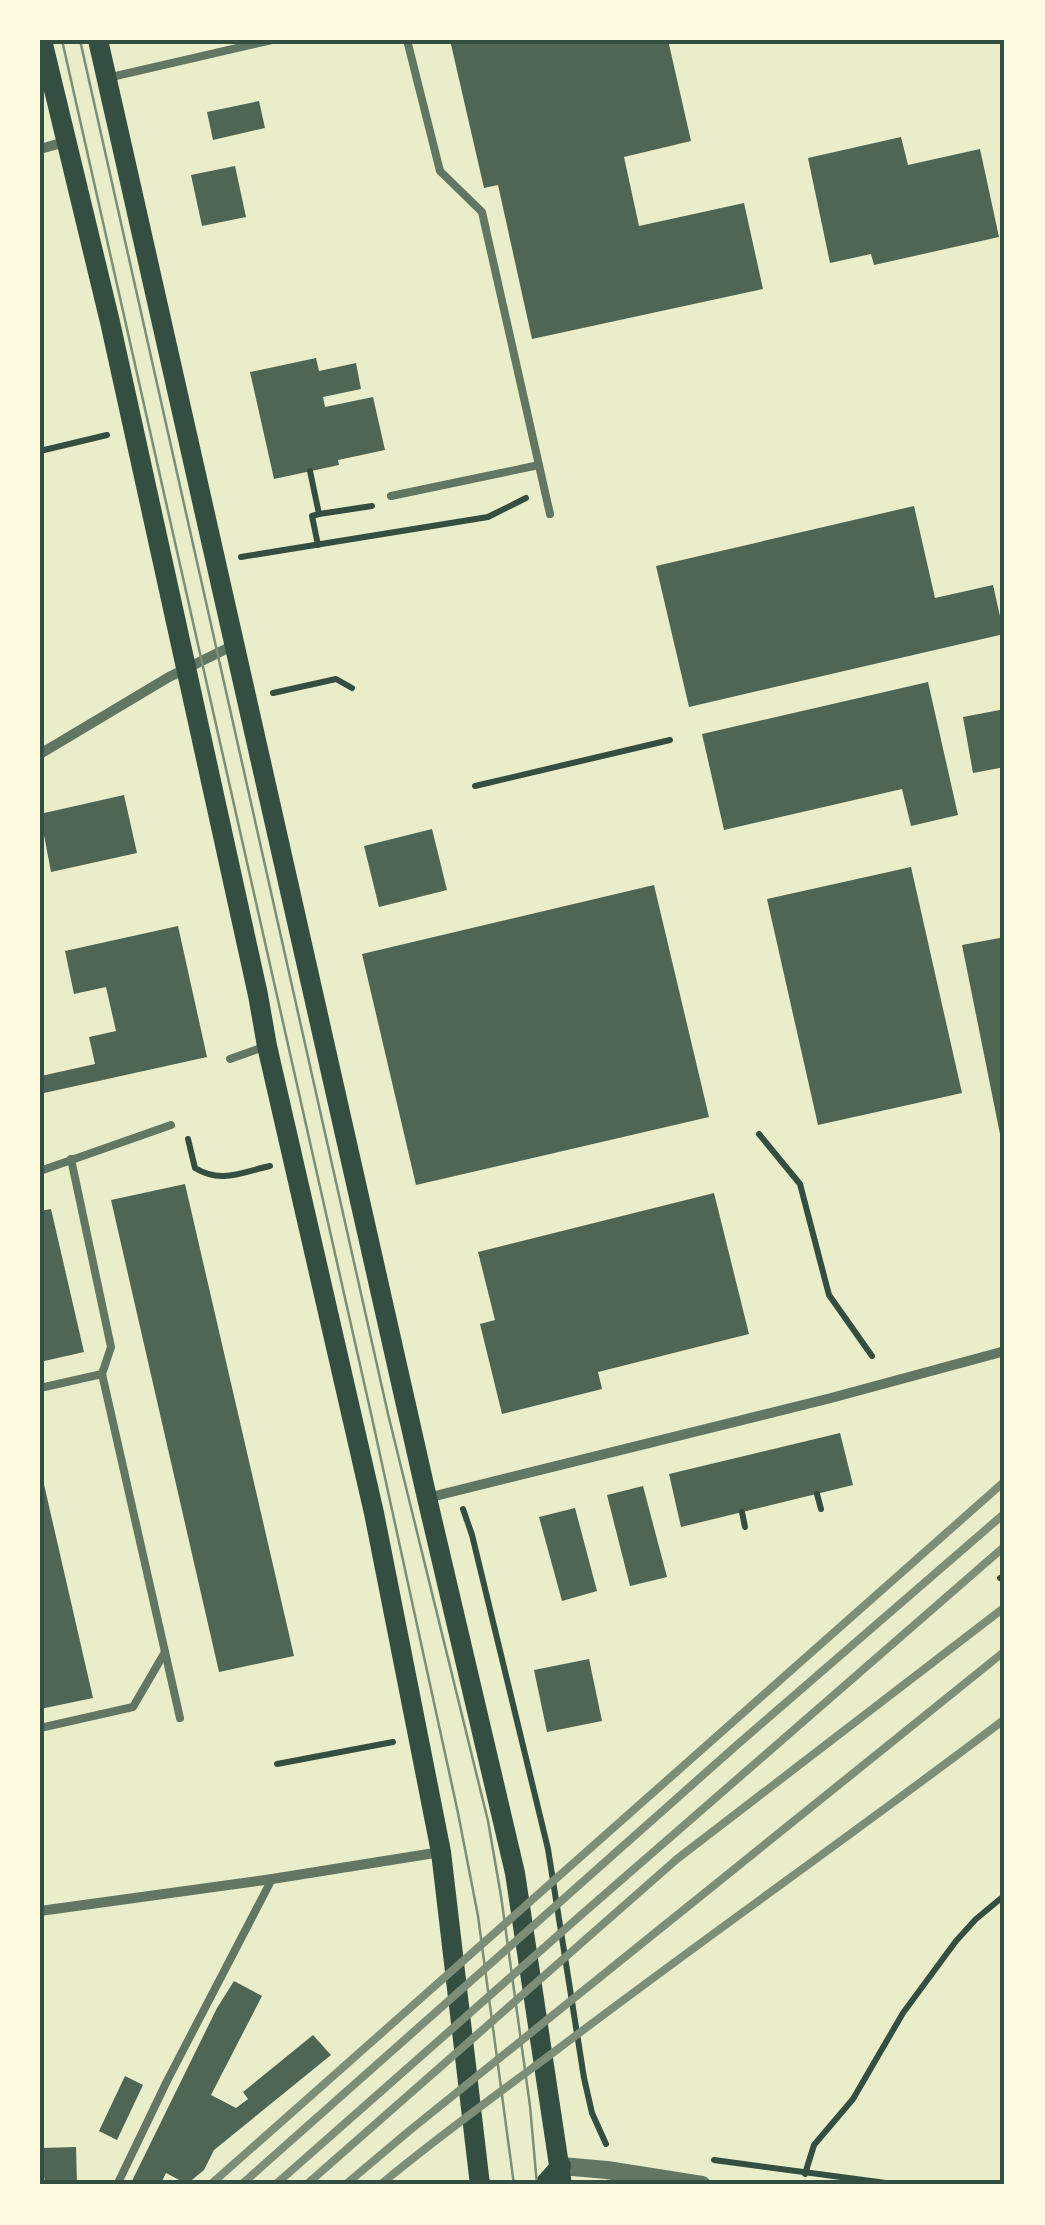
<svg xmlns="http://www.w3.org/2000/svg" width="1045" height="2225" font-family="'Varela Round',sans-serif">
<rect width="100%" height="100%" fill="#e9edc9"/>
<!-- building -->
<g fill="#4f6655">
<polygon points="450,40 668,40 691,141 624,157 639,226 744,203 763,289 532,339 498,185 484,188"/>
<polygon points="259,101 265,128 213,140 207,112"/>
<polygon points="901,137 908,165 980,149 999,237 874,265 871,254 830,263 808,158"/>
<polygon points="235,166 246,217 202,226 191,175"/>
<polygon points="316,358 319,371 356,363 361,389 323,397 325,407 373,397 385,450 338,460 339,465 274,479 250,372"/>
<polygon points="914,506 935,598 993,585 1004,634 689,707 656,566"/>
<polygon points="928,682 958,815 911,826 902,789 724,830 702,734"/>
<polygon points="1005,709 1005,767 973,773 963,717"/>
<polygon points="124,795 137,853 51,872 40,814"/>
<polygon points="432,829 447,890 379,907 364,846"/>
<polygon points="911,867 962,1093 818,1125 767,899"/>
<polygon points="654,885 709,1117 416,1185 362,954"/>
<polygon points="178,926 207,1057 44,1093 41,1076 95,1064 89,1037 116,1031 106,987 74,994 65,951"/>
<polygon points="1005,937 1005,1148 1003,1149 962,945"/>
<polygon points="185,1184 294,1656 219,1672 111,1200"/>
<polygon points="714,1193 749,1334 598,1372 602,1389 502,1414 480,1324 495,1320 478,1252"/>
<polygon points="51,1209 84,1352 40,1362 40,1211"/>
<polygon points="840,1433 853,1485 681,1527 669,1474"/>
<polygon points="40,1467 93,1698 40,1709"/>
<polygon points="643,1486 667,1577 630,1586 607,1495"/>
<polygon points="575,1508 597,1591 562,1601 539,1517"/>
<polygon points="589,1659 602,1721 547,1732 534,1670"/>
<polygon points="234,1981 262,1996 211,2095 236,2108 248,2099 243,2092 313,2035 331,2055 214,2150 204,2170 187,2184 166,2173 160,2185 130,2185 217,2008"/>
<polygon points="125,2076 143,2085 117,2140 99,2131"/>
<polygon points="76,2147 77,2185 45,2185 41,2148"/>
</g>
<g fill="none" stroke-linecap="round" stroke-linejoin="round">
<!-- path -->
<g stroke="#344e41" stroke-width="6">
<polyline points="40,451 107,435"/>
<polyline points="310,471 319,514 312,516 318,545"/>
<polyline points="319,514 372,506"/>
<polyline points="241,557 488,517 526,498"/>
<polyline points="273,693 336,679 352,688"/>
<polyline points="475,786 670,740"/>
<polyline points="759,1134 800,1184 829,1295 872,1356"/>
<path d="M188,1139L195,1168C221,1184 242,1172 270,1166"/>
<polyline points="817,1494 821,1509"/>
<polyline points="463,1509 472,1535 548,1849 584,2078 592,2113 606,2144"/>
<polyline points="742,1512 745,1527"/>
<polyline points="1000,1578 1005,1575"/>
<polyline points="277,1764 393,1742"/>
<polyline points="714,2160 901,2185"/>
<polyline points="805,2174 814,2145 853,2099 903,2013 956,1941 976,1919 1005,1895"/>
</g>
<!-- service -->
<g stroke="#617663" stroke-width="8">
<polyline points="407,40 440,171 482,212 550,514"/>
<polyline points="107,78 272,40"/>
<polyline points="391,496 539,465"/>
<polyline points="230,1059 264,1047"/>
<polyline points="40,1171 171,1125"/>
<polyline points="102,1374 180,1718"/>
<polyline points="40,1388 102,1374 111,1347 71,1159"/>
<polyline points="40,1728 133,1707 165,1652"/>
<polyline points="117,2185 167,2081 272,1879"/>
</g>
<!-- minor -->
<g stroke="#617663" stroke-width="10">
<polyline points="40,149 65,142"/>
<polyline points="40,754 169,677 234,645"/>
<polyline points="427,1498 831,1398 1005,1351"/>
<polyline points="40,1911 272,1879 441,1852"/>
</g>
<!-- tertiary -->
<polyline stroke="#617663" stroke-width="18" points="561,2166 607,2170 702,2185"/>
<!-- secondary -->
<g stroke="#344e41" stroke-width="20">
<polyline points="42,40 110,322 258,995 267,1046 374,1513 441,1852 480,2185"/>
<polyline points="98,40 427,1498 515,1873 562,2185"/>
<polyline points="544,2185 561,2166"/>
</g>
<!-- tram -->
<g stroke="#7c8e77" stroke-width="2.5">
<polyline points="62,40 372,1418 458,1813 478,1916 514,2185"/>
<polyline points="80,40 388,1414 488,1821 501,1896 530,2106 537,2185"/>
</g>
<!-- rail -->
<g stroke="#7c8e77" stroke-width="8">
<polyline points="210,2185 1005,1481"/>
<polyline points="241,2185 738,1744 1005,1513"/>
<polyline points="275,2185 581,1915 1005,1546"/>
<polyline points="306,2185 677,1859 1005,1607"/>
<polyline points="345,2185 409,2131 1005,1651"/>
<path d="M380,2185C435,2139 493,2097 550,2055C700,1941 855,1833 1005,1719"/>
</g>
</g>
<!-- border -->
<rect width="1045" height="2225" fill="none" stroke="#fefae0" stroke-width="85"/>
<rect x="42" y="42" width="960" height="2140" fill="none" stroke="#344e41" stroke-width="4"/>
</svg>
